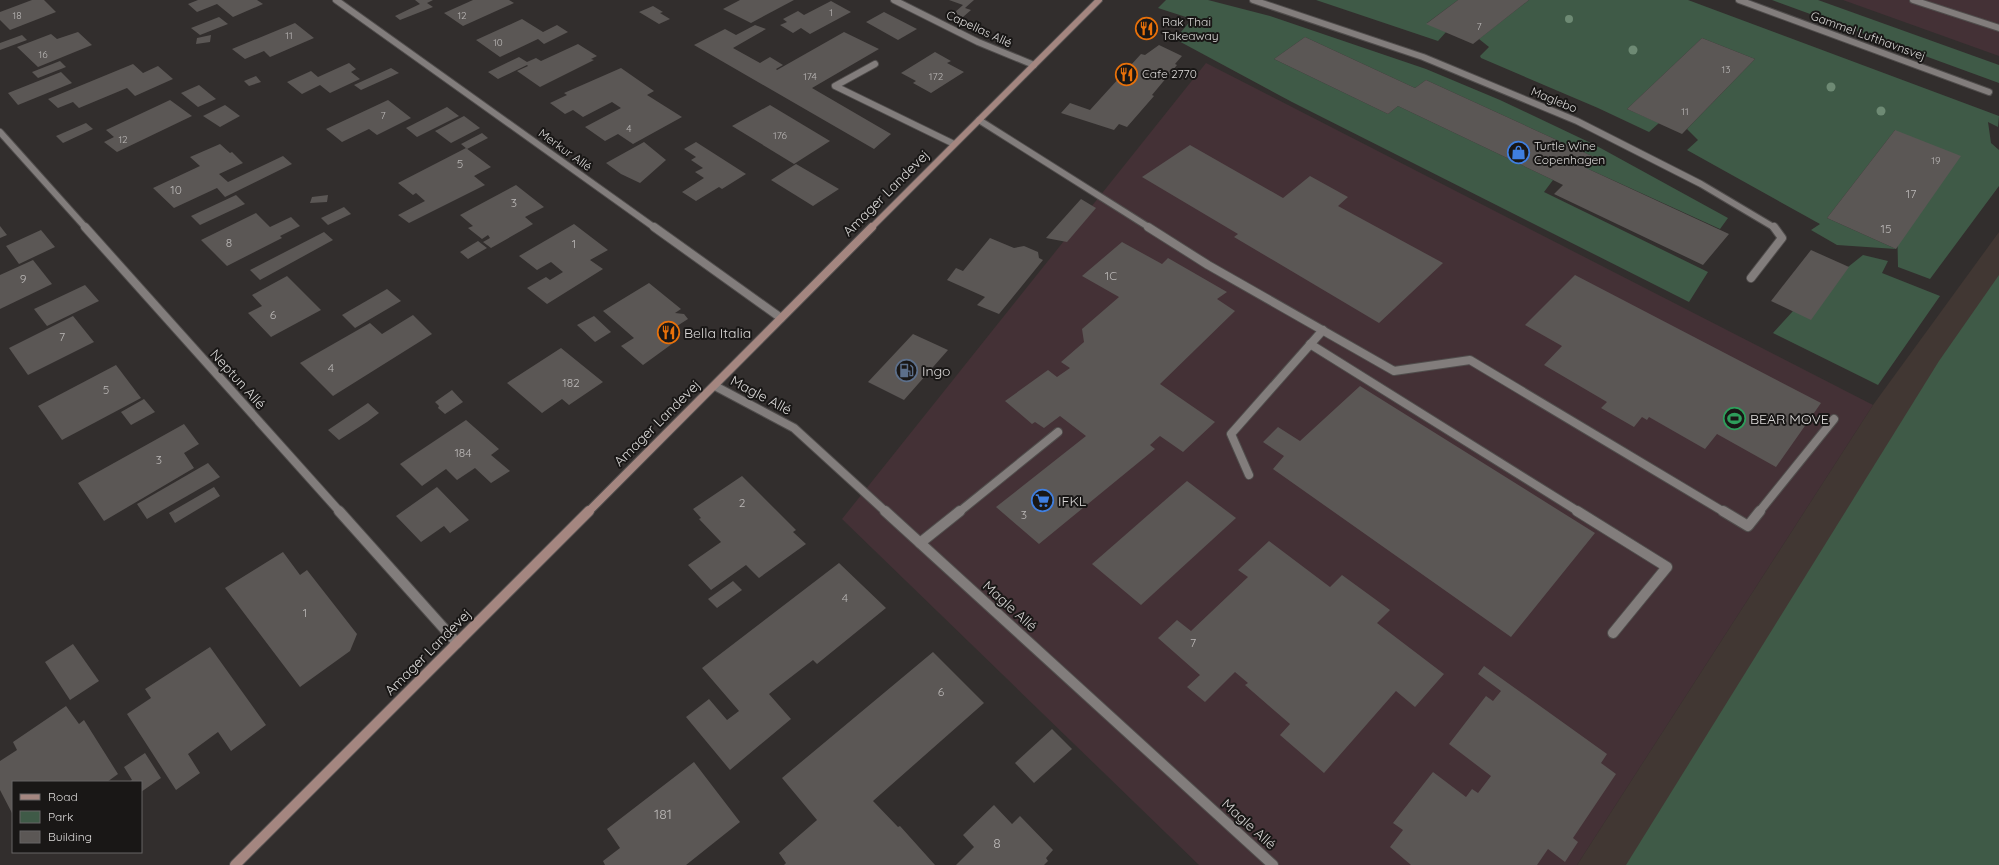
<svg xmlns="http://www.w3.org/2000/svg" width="1999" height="865" font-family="Quicksand,sans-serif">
<rect width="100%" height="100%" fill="#322e2d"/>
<!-- built -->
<polygon fill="#413733" points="1999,232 1999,865 1577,865 1873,405"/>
<!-- industrial -->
<g fill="#443136">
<polygon points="1843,0 1999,0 1999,56"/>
<polygon points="1206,63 1873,405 1577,865 1199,865 842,519"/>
</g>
<!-- green -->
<g fill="#3f5a47">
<polygon points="1166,0 1208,0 1270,16 1426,69 1500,100 1595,145 1728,218 1720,229 1584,167 1594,157 1426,80 1415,88 1305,37 1274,59 1388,114 1398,106 1553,180 1544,192 1708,272 1689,302 1292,102 1175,39 1192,19 1158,8"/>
<polygon points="1316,0 1458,0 1427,23 1446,32 1438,41"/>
<polygon points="1529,0 1688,0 1999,116 1998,127 1988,122 1991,143 1999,150 1999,186 1930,279 1898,267 1895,130 1827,218 1896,249 1837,245 1811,230 1820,224 1687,150 1698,140 1687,129 1755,59 1702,38 1627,109 1659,123 1649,132 1598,108 1481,58 1480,56 1489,47 1479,39"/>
<polygon points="1772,0 1818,0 1999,65 1999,83"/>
<polygon points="1863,255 1888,261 1882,273 1940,296 1878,385 1773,333 1793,311"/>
<polygon points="1999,275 1999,865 1626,865 1939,361"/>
</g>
<!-- building -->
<g fill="#5b5755">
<polygon points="32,0 44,0 56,12 10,30 0,20 0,12"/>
<polygon points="198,0 257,0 263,4 233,17 217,4 197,12 188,4"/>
<polygon points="415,0 433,0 427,3 433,7 400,20 395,16 420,4"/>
<polygon points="473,0 509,0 514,3 463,26 444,13"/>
<polygon points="740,0 794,0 751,23 723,9"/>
<polygon points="949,0 974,0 965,8 971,10 963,17 954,13 963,5"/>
<polygon points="1458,0 1529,0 1473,44 1426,24"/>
<polygon points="831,1 851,12 810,34 801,28 793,33 780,25 787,22 783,19 798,11 804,15"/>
<polygon points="653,6 663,12 660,13 670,19 659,24 639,12"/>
<polygon points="884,12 917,29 898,40 866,22"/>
<polygon points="219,17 228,24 200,35 191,28"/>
<polygon points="522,19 543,32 557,25 568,32 544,44 538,39 500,57 476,40"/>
<polygon points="295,23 314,38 270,57 264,51 245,59 232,49"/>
<polygon points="755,25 766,29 733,48 760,63 770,57 783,65 776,69 777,70 844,32 879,49 812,88 891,134 874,149 694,45 725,29 736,35"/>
<polygon points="78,32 92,45 38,67 17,47 51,34 57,39"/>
<polygon points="22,35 27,40 0,50 0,43"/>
<polygon points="211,35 210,42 196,44 197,38"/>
<polygon points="1305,37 1415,88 1426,80 1594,157 1584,167 1729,234 1703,265 1554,194 1563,185 1553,180 1398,106 1388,114 1274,59"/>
<polygon points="1702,38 1755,59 1682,134 1627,109"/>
<polygon points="578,44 597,56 591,59 594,60 540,87 517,71 528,66 527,65 498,79 488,72 519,57 527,62 536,58 541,61"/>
<polygon points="1159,45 1182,56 1175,64 1177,65 1152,95 1154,96 1127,127 1119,124 1114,130 1061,113 1070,103 1090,110 1141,54 1145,55"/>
<polygon points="935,52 951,61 947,63 964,72 931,93 913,83 916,81 901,73"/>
<polygon points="60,61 66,67 38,78 32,72"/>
<polygon points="349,63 356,69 351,72 360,79 330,93 320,85 302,94 287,82 311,71 318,77"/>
<polygon points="133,64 143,73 158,66 173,79 135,96 127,88 79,108 73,102 58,108 48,99"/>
<polygon points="391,68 399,73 361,90 354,85"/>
<polygon points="621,68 654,91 647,95 682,117 633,144 618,134 605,141 585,127 621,108 612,102 583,117 573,110 565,114 550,103 567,95 564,93"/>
<polygon points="61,72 72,83 18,105 8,93"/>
<polygon points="256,76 261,82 249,86 244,81"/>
<polygon points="199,85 216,99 198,107 181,93"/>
<polygon points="170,100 192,116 117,152 104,142 114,137 106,130"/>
<polygon points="388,100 411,118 377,135 369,129 342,142 326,129"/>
<polygon points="225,105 240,116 220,127 203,116"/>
<polygon points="770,105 830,141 794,164 732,126"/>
<polygon points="447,107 459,116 417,137 406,128"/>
<polygon points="464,116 480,128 451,143 435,131"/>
<polygon points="86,123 93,129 63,143 56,136"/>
<polygon points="1895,130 1961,156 1896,249 1827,218"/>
<polygon points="482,133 488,138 467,149 461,144"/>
<polygon points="644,142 666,160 640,183 621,174 606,163"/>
<polygon points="696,142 746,174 722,189 719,187 696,201 682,192 704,178 695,172 703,168 691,160 696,157 684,149"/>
<polygon points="220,144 230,153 232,152 243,163 219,174 228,182 283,156 292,164 225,197 217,188 174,208 153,188 200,166 190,157"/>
<polygon points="1190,145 1283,198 1310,176 1348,197 1338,206 1443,263 1379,323 1234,237 1238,234 1142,177"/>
<polygon points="466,148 491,167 474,176 485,185 409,223 398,215 425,201 416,193 413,195 398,183"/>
<polygon points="796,164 839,189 813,206 771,180"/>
<polygon points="516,185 544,207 525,217 533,224 491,248 483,242 490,238 488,235 482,239 468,228 473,226 460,215"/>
<polygon points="236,195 245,204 200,225 191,216"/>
<polygon points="328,195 327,202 310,203 312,197"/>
<polygon points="1081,199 1096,208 1067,242 1046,238"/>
<polygon points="344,207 351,214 328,225 321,218"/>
<polygon points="256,213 270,227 291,217 300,226 280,236 282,238 227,266 201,240"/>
<polygon points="574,224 608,250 590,260 603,269 547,304 527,288 546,277 550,280 563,272 551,262 537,270 519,256"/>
<polygon points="0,226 7,235 0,238"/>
<polygon points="41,230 55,247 19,264 6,246"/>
<polygon points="324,232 333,240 260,280 250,270"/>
<polygon points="990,238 1014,248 1024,246 1038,252 1039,258 1043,260 999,314 977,305 985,297 947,280 956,268 963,271"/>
<polygon points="478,241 487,248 468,259 460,252"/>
<polygon points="1122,242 1162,264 1168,258 1227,292 1217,299 1235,311 1160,384 1215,422 1183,452 1160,436 1150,445 1155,449 1039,544 996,507 1086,436 1060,416 1044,428 1035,422 1032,424 1005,401 1048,370 1057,377 1070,368 1061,362 1084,342 1082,329 1119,297 1082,276"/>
<polygon points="1811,250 1849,267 1811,320 1771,301"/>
<polygon points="33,260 52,284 0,309 0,275"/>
<polygon points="1575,275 1821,403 1776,467 1717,434 1705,449 1649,417 1647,420 1642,417 1634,427 1601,408 1607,402 1544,365 1562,346 1525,325"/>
<polygon points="287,276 321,310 271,337 248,313 262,306 252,295"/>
<polygon points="649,283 681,309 675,313 684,314 688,319 666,333 676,341 643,365 621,346 634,338 603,311"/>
<polygon points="85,285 99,301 47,326 34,309"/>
<polygon points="387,289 401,301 355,328 342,315"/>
<polygon points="413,315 432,334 333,396 300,363 370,323 382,334"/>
<polygon points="73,316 94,342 28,375 9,348"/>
<polygon points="594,316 611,332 595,342 577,325"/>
<polygon points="913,334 948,350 904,400 868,382"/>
<polygon points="561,348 603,382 569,405 562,399 542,413 507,383"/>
<polygon points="116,365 141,398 62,440 38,406"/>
<polygon points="1360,386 1595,533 1511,637 1273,469 1284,456 1263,442 1278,427 1300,441"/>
<polygon points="452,390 463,402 445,414 438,408 439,406 435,402"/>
<polygon points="144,399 155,412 131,425 121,412"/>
<polygon points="368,403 379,413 367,422 339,440 328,430"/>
<polygon points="466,420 499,449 491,455 510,471 491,483 475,468 457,480 446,469 422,486 400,464"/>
<polygon points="184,424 199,444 184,453 194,468 104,521 78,483"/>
<polygon points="208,463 220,477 147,519 137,504"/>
<polygon points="742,476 796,530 793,532 806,544 759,578 746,565 711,590 688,565 721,542 699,519 701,518 693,509"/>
<polygon points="1187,481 1236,518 1141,605 1092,564"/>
<polygon points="214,487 220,496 175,523 169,513"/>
<polygon points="437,487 469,520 450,533 444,526 421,542 396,516"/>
<polygon points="1269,541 1330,587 1342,575 1390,610 1377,623 1444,674 1415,707 1396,691 1324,773 1280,735 1290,724 1245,685 1248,683 1235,672 1205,702 1187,687 1200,675 1158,638 1177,620 1191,631 1248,577 1238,570"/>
<polygon points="283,552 300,575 307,570 357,634 350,651 300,687 225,588"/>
<polygon points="839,563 886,608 817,664 813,660 769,694 791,719 730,770 686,717 709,699 727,720 739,711 702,668"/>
<polygon points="733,581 742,590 717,608 708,599"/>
<polygon points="73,644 99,681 70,700 45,662"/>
<polygon points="210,647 266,725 231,751 218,732 188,754 200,773 176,790 127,714 151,698 145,689"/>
<polygon points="933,652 984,703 873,801 898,827 900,826 935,865 784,865 786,863 779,853 817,820 782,778"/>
<polygon points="1484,666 1607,754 1601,763 1616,774 1573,838 1578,842 1565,862 1548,849 1537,865 1411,865 1390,847 1403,830 1393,823 1433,772 1466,797 1472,789 1478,793 1491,776 1449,744 1486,696 1493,701 1501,691 1478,674"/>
<polygon points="66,706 79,724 84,720 118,774 107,782 13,782 13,815 0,790 0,761 17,750 13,742"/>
<polygon points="1052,729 1072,749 1034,783 1015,763"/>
<polygon points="145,753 161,778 141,792 141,782 129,782 132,780 124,767"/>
<polygon points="694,762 740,822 686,865 605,865 603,861 620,848 607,829"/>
<polygon points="994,805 1012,824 1020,816 1053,850 1046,858 1048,861 1044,865 956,865 974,847 963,835"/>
</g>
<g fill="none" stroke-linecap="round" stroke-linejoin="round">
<defs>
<g id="lane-far2">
<polyline points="1739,0 1989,92"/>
<polyline points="1913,0 1999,28"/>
<polyline points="875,64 835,86 954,144"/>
<polyline points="979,120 1150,228"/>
</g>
<g id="lane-far1">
<polyline points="1148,227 1208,265 1394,371 1470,360 1724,512"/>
<polyline points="1310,344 1579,512"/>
<polyline points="1249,475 1231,434 1323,330"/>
<polyline points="959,512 1058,432"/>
<polyline points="1759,512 1834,419"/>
</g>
<g id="lane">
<polyline points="1577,511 1667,567 1613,633"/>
<polyline points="1723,511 1748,526 1760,511"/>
<polyline points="920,543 960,511"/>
</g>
<g id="street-far2">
<polyline points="336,0 655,228"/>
<polyline points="894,0 978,42 1034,65"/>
<polyline points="1253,0 1423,57 1577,121 1701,184 1775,228"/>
<polyline points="0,132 86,228"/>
</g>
<g id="street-far1">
<polyline points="85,227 340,512"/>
<polyline points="654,227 781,318"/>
<polyline points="1751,278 1782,238 1774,227"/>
<polyline points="715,386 794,428 886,512"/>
</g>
<g id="street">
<polyline points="339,511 457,643"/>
<polyline points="885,511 1273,865"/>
</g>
<polyline id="secondary-far2" points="871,228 1099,0"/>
<polyline id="secondary-far1" points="588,512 872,227"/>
<polyline id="secondary" points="235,865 589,511"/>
</defs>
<!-- lane-far2 casing -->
<use href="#lane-far2" stroke="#504d4c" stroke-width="8"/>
<!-- lane-far1 casing -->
<use href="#lane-far1" stroke="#504d4c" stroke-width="10"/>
<!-- lane casing -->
<use href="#lane" stroke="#504d4c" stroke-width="12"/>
<!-- street-far2 casing -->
<use href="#street-far2" stroke="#504d4c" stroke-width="8"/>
<!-- street-far1 casing -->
<use href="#street-far1" stroke="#504d4c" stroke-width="10"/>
<!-- street casing -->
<use href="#street" stroke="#504d4c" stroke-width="12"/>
<!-- secondary-far2 casing -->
<use href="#secondary-far2" stroke="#504d4c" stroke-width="8"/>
<!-- secondary-far1 casing -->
<use href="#secondary-far1" stroke="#504d4c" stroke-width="10"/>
<!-- secondary casing -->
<use href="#secondary" stroke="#504d4c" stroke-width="12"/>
<!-- lane-far2 -->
<use href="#lane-far2" stroke="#827d7c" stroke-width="6"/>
<!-- lane-far1 -->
<use href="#lane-far1" stroke="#827d7c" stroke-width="8"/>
<!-- lane -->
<use href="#lane" stroke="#827d7c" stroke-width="10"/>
<!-- street-far2 -->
<use href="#street-far2" stroke="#827d7c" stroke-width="6"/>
<!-- street-far1 -->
<use href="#street-far1" stroke="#827d7c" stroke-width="8"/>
<!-- street -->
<use href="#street" stroke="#827d7c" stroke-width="10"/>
<!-- secondary-far2 -->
<use href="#secondary-far2" stroke="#a48680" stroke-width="6"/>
<!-- secondary-far1 -->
<use href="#secondary-far1" stroke="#a48680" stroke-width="8"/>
<!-- secondary -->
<use href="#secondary" stroke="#a48680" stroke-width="10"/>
</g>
<!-- trees -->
<g fill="#6e8a74">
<circle cx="1569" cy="19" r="4"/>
<circle cx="1633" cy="50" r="4.5"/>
<circle cx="1831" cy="87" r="4.5"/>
<circle cx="1881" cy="111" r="4.5"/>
</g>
<!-- icons -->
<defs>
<symbol id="restaurant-ring" viewBox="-11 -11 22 22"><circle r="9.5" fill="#191716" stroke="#e8710a" stroke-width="1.5"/><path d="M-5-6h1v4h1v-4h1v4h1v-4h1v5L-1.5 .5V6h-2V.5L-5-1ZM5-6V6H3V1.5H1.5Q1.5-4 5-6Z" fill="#e8710a"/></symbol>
<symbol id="shop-ring" viewBox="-11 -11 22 22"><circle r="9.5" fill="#191716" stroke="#3f7fe0" stroke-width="1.5"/><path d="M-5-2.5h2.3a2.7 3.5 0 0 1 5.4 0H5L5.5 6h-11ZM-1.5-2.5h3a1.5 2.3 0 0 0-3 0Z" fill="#3f7fe0"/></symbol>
<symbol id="fuel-ring" viewBox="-11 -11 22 22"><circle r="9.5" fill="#191716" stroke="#5c6f8a" stroke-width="1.5"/><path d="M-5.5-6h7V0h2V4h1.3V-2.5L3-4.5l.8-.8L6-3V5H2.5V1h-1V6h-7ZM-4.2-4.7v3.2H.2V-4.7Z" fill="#5c6f8a"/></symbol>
<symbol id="stadium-ring" viewBox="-11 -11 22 22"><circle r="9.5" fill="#191716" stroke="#2e9e5b" stroke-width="1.5"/><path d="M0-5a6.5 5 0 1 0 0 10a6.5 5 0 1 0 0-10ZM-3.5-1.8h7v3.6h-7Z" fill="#2e9e5b"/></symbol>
<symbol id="supermarket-ring" viewBox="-11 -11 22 22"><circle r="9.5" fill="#191716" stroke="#3f7fe0" stroke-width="1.5"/><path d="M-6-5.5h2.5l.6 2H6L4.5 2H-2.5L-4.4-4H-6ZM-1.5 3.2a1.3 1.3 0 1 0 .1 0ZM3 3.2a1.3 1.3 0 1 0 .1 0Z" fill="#3f7fe0"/></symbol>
</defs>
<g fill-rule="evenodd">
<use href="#restaurant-ring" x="1134" y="16" width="25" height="25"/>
<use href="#restaurant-ring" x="1114" y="62" width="25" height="25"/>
<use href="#shop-ring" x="1506" y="140" width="25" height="25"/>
<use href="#restaurant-ring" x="656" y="320" width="25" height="25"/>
<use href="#fuel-ring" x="894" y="358" width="25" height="25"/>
<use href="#stadium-ring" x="1722" y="406" width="25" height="25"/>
<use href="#supermarket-ring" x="1030" y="488" width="25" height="25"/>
</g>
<g text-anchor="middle" stroke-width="4" stroke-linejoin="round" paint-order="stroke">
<!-- far-number labels -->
<g font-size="10" fill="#bbb8b7">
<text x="831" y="16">1</text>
<text x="17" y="19">18</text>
<text x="462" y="19">12</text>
<text x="1479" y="30">7</text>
<text x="289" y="39">11</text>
<text x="498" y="46">10</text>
<text x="43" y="58">16</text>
<text x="1726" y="73">13</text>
<text x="810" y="80">174</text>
<text x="936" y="80">172</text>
<text x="1685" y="115">11</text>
<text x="383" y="119">7</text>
<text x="629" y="132">4</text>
<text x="780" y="139">176</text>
<text x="123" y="143">12</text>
<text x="1936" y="164">19</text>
</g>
<!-- far-poi labels -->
<g font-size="12" fill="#dbd9d8" stroke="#191716" text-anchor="start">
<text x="1162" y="26">Rak Thai<tspan x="1162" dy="14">Takeaway</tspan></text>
<text x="1142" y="78">Cafe 2770</text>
<text x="1534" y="150">Turtle Wine<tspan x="1534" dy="14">Copenhagen</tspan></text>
</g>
<!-- far-street labels -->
<g font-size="12" fill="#dbd9d8" stroke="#191716">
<text transform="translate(979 29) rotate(25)" y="4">Capellas Allé</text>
<text transform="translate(1868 36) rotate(20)" y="4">Gammel Lufthavnsvej</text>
<text transform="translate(1554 100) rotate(22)" y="4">Maglebo</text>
<text transform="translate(565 150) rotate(36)" y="4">Merkur Allé</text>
</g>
<!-- number labels -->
<g font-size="12" fill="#bbb8b7">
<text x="460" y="168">5</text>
<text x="176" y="194">10</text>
<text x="1911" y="198">17</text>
<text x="514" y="207">3</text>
<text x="1886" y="233">15</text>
<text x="229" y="247">8</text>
<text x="574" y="248">1</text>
<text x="1111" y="280">1C</text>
<text x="23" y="283">9</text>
<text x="273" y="319">6</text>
<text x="62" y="341">7</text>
<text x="331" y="372">4</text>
<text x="571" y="387">182</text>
<text x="106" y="394">5</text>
<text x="463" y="457">184</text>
<text x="159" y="464">3</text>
<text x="742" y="507">2</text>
<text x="1024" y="519">3</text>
<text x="845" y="602">4</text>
<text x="305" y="617">1</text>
<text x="1193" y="647">7</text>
<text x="941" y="696">6</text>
</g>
<!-- street labels -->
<g font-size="14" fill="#dbd9d8" stroke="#191716">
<text transform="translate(886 193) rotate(-45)" y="5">Amager Landevej</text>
<text transform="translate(238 379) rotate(48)" y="5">Neptun Allé</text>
<text transform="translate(761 395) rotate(28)" y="5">Magle Allé</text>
<text transform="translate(657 423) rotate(-45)" y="5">Amager Landevej</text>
<text transform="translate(1010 606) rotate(42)" y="5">Magle Allé</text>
<text transform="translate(428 652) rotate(-45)" y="5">Amager Landevej</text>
<text transform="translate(1249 824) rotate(42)" y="5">Magle Allé</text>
</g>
<!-- poi labels -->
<g font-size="14" fill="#dbd9d8" stroke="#191716" text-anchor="start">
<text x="684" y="338">Bella Italia</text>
<text x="922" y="376">Ingo</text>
<text x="1750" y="424">BEAR MOVE</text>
<text x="1058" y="506">IFKL</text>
</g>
<!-- near-number labels -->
<g font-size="14" fill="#bbb8b7">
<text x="663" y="819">181</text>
<text x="997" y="848">8</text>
</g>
</g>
<!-- legend -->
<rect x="12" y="781" width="130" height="72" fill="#191716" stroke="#676564"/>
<rect x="20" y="794" width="20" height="6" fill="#a48680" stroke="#676564"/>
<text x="48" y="801" font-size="12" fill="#dbd9d8">Road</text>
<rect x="20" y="811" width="20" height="12" fill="#3f5a47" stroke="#676564"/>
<text x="48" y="821" font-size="12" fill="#dbd9d8">Park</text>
<rect x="20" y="831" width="20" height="12" fill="#5b5755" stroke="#676564"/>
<text x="48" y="841" font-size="12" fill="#dbd9d8">Building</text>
</svg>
